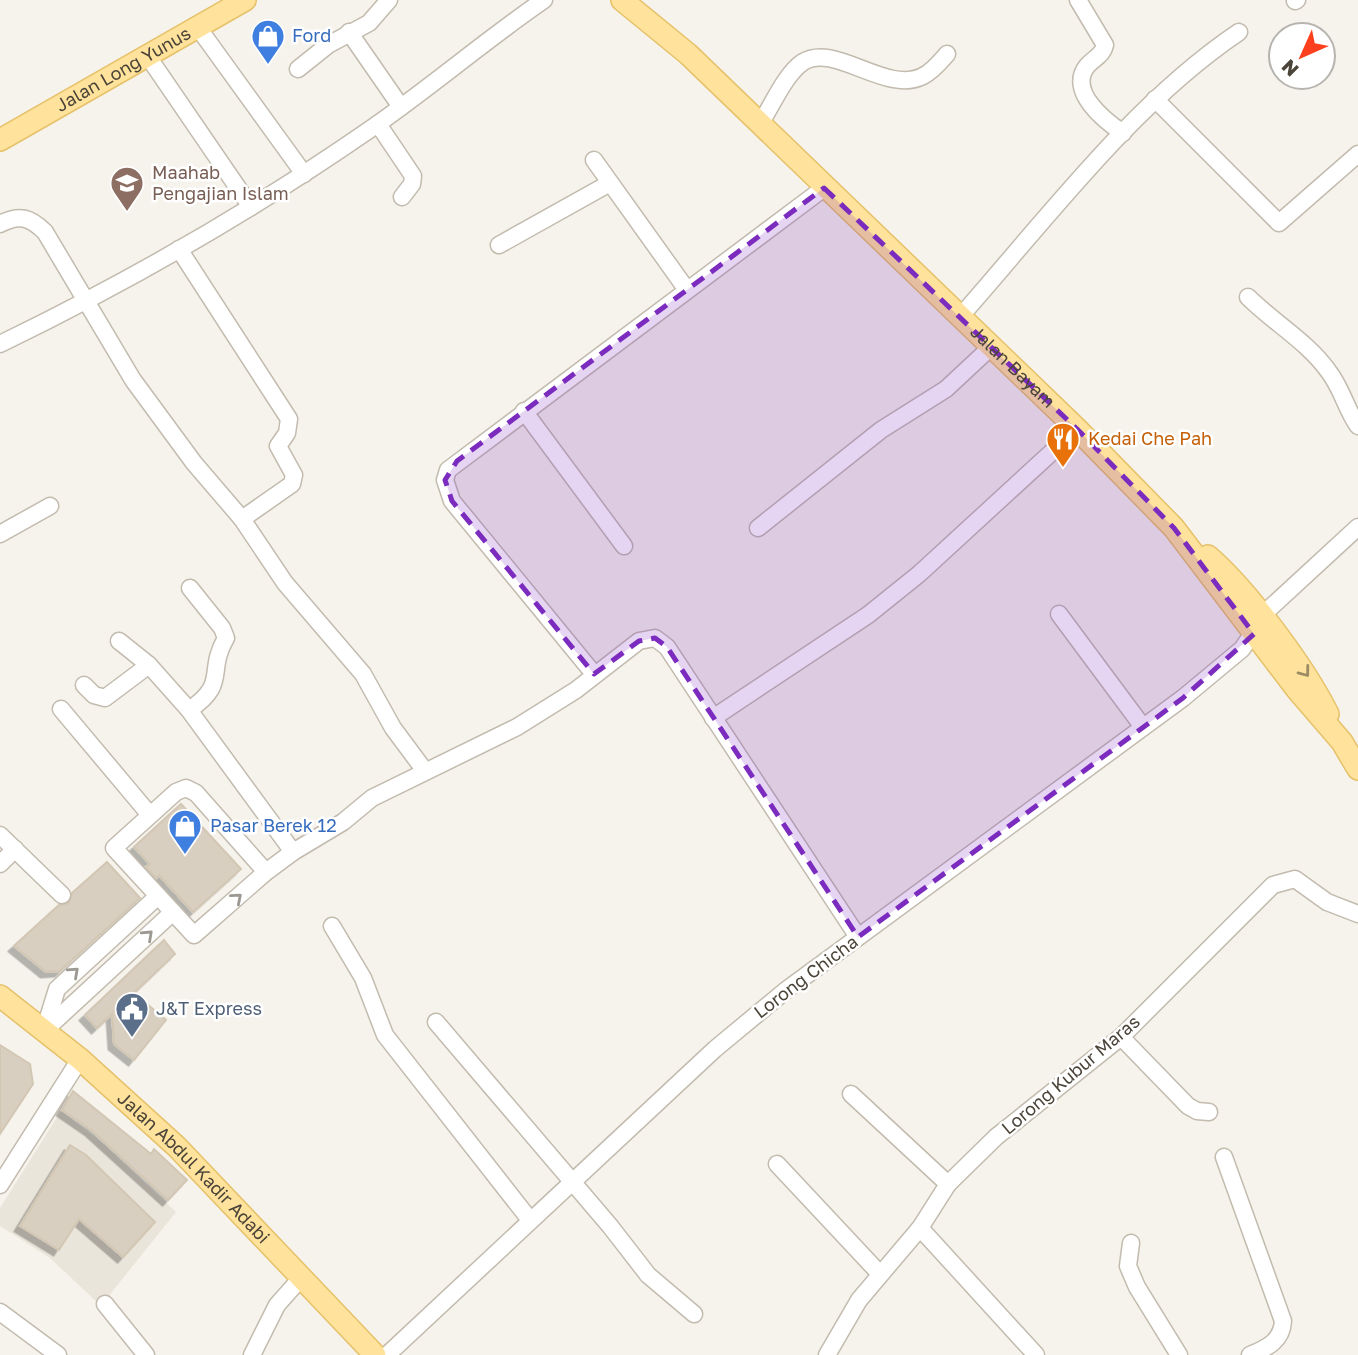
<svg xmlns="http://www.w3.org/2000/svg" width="1358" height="1355" font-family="'Golos Text',sans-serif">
<defs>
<filter id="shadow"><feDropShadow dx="-5.5" dy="5.5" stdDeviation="0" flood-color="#0004"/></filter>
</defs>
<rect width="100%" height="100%" fill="#f6f3ec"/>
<!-- residential -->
<polygon fill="#eae5da" points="61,1111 101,1142 176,1212 103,1303 98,1303 50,1258 0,1226 0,1208"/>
<!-- building -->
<g fill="#d8cfc1" stroke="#d3c7b4" stroke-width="2" filter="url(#shadow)">
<polygon points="181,804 241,869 193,912 159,875 156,878 146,867 150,864 134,847"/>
<polygon points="107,862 140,898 60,971 46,972 14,946 59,905 69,903 72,893"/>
<polygon points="164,940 175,954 134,993 166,1020 134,1060 114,1044 112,1014 97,1028 85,1015"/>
<polygon points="0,1045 30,1064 33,1084 0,1134"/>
<polygon points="73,1091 151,1154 154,1149 187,1180 168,1200 91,1130 62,1110"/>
<polygon points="70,1145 86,1155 155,1222 123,1257 79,1219 59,1250 20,1226"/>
</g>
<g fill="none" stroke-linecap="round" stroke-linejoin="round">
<defs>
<g id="minor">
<path d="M1078,0L1105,45C1103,55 1094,58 1087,66C1067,91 1105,121 1123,133"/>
<polyline points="1295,1 1297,0"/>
<polyline points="197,26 304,174"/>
<polyline points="349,32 401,107"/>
<polyline points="147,55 251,207"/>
<polyline points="298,69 328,45 369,23 389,0"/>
<polyline points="1155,99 1279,223 1358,154"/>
<polyline points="378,124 413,176 412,184 402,197"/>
<path d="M760,124C772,106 785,74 803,62C835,42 886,95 923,76C933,71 940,62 947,54"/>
<polyline points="594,160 687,290"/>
<path d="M0,224C19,214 30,217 45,232L133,380L194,463L242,519L285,583L363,674L393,728L425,771"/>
<polyline points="499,245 610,183"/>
<polyline points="179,249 289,419 287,433 278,446 294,475 292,484 242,519"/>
<path d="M1248,297C1274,323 1308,342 1329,372C1342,389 1346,409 1358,426"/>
<path d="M959,318C1045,221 1132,104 1239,32"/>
<path d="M0,344C128,282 252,211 369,130C429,89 484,41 544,0"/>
<polyline points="524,411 624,546"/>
<polyline points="758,528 881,430 946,389 990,348"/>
<polyline points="0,534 50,506"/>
<polyline points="1059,614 1143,727"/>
<polyline points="119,641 149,665"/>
<polyline points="594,674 452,501 445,480 448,470 824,188"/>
<polyline points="84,685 94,695 105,698 149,665 189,710 293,852"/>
<polyline points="61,709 150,815"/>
<path d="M189,710C229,683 206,672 226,638L222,628L190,588"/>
<polyline points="713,718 868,615 919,574 1077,429"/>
<polyline points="0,835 62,895"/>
<polyline points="0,864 15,849"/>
<polyline points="266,872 196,793 186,788 176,792 114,848 194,935 266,872 293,852 343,822 372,798 517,727 576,690 639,641 655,638 667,647 858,937"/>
<polyline points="332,926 363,978 385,1035 530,1220"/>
<polyline points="436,1022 610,1226 648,1275 694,1314"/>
<polyline points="44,1031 57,989 158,896"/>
<polyline points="44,1031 173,912"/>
<polyline points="1121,1037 1188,1106 1197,1111 1209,1112"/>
<polyline points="851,1094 948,1184"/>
<path d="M1224,1157L1283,1321C1282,1341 1267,1348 1250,1355"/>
<polyline points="777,1164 880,1274"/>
<polyline points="0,1185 80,1059"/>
<polyline points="920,1228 1036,1355"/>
<polyline points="1131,1243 1128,1266 1137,1287 1179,1355"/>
<polyline points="105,1304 146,1355"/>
<polyline points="0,1312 58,1355"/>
<polyline points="252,1355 277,1305 301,1278"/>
<polyline points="387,1355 715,1049 785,991 1183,698 1242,649 1270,608 1358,527"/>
<polyline points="827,1355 859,1300 920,1228 948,1184 996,1137 1121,1037 1273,885 1295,879 1327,902 1358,914"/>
</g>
<g id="major">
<path id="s1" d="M622,0L688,54L1077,429L1174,528L1298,691L1342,742L1358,769"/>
<path id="s2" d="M0,140L245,0"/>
<path d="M1208,556C1248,591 1304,666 1328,714"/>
<path id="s3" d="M0,996L80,1059L177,1147L375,1355"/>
</g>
</defs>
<!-- minor casing -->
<use href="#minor" stroke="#c2bbae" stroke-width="19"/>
<!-- major casing -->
<use href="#major" stroke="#e6c16a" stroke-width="24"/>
<!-- minor -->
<use href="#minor" stroke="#fff" stroke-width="16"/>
<!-- major -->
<use href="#major" stroke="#ffe39c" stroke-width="21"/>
</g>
<!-- one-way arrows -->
<defs><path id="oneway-chevron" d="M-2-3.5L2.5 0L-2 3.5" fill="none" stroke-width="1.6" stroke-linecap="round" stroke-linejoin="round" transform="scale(1.75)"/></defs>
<use stroke="#9c8c66" href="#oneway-chevron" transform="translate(1305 672) rotate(53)"/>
<g stroke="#9c9892">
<use href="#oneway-chevron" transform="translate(237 898) rotate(-41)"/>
<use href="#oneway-chevron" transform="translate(148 935) rotate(-43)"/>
<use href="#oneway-chevron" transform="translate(74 972) rotate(-42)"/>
</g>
<!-- marked area -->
<path fill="#7b2cbf" fill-opacity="0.2" stroke="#7b2cbf" stroke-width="5" stroke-dasharray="14 9" stroke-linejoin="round" d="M824,188L1077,429L1174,528L1254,634L1183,698L858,937L667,647L655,638L639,641L594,674L452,501L445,480L457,461Z"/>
<!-- icons -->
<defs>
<symbol id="shop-pin" viewBox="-11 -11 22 30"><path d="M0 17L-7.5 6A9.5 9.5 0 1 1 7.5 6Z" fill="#3f7fe0" stroke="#fff"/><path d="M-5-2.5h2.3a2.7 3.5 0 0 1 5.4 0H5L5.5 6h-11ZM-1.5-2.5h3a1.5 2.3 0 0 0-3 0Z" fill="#fff"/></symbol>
<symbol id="school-pin" viewBox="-11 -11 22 30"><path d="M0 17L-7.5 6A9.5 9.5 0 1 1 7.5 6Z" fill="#8d6e63" stroke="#fff"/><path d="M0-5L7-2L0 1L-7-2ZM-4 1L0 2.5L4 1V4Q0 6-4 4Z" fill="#fff"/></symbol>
<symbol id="restaurant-pin" viewBox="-11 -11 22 30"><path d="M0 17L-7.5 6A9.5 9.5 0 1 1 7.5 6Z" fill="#e8710a" stroke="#fff"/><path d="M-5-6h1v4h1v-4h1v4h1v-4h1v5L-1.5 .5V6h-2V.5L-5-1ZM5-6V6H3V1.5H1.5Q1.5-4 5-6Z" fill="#fff"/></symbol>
<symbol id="civic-pin" viewBox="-11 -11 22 30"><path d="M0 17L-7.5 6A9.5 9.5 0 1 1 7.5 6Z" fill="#5c6f8a" stroke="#fff"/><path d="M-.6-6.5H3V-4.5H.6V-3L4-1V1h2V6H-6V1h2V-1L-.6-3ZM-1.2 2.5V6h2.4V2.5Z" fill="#fff"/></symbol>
</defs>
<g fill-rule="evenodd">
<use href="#shop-pin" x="249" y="17" width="38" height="52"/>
<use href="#school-pin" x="108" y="164" width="38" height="52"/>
<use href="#restaurant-pin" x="1044" y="420" width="38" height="52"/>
<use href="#shop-pin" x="166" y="807" width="38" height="52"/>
<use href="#civic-pin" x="113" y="990" width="38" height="52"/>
</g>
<g text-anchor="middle" stroke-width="5" stroke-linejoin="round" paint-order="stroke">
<!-- shop labels -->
<g font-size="18" fill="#366cbe" stroke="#fff" text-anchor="start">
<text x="292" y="42">Ford</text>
<text x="210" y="832">Pasar Berek 12</text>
</g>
<!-- street labels -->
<g font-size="18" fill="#4b4439" stroke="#fff">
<text dy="6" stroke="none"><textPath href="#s2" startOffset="142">Jalan Long Yunus</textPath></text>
<text dy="6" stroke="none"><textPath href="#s1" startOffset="536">Jalan Bayam</textPath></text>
<text transform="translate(806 977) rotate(-37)" y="6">Lorong Chicha</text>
<text transform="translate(1071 1075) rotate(-40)" y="6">Lorong Kubur Maras</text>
<text dy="6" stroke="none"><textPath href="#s3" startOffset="259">Jalan Abdul Kadir Adabi</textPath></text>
</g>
<!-- education labels -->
<g font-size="18" fill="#785e54" stroke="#fff" text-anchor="start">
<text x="152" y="179">Maahab<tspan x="152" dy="21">Pengajian Islam</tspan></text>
</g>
<!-- food labels -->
<g font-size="18" fill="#c56008" stroke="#fff" text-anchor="start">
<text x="1088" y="445">Kedai Che Pah</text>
</g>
<!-- service labels -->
<g font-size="18" fill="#4e5e75" stroke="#fff" text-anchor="start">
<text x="156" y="1015">J&amp;T Express</text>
</g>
</g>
<!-- north arrow -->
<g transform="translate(1302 56) rotate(225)"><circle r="33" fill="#ffffff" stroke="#b7b4b0" stroke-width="2"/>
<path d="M0-5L12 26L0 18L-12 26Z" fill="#fc3f1d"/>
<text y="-10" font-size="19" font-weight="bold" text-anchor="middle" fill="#4b4439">N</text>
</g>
</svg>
